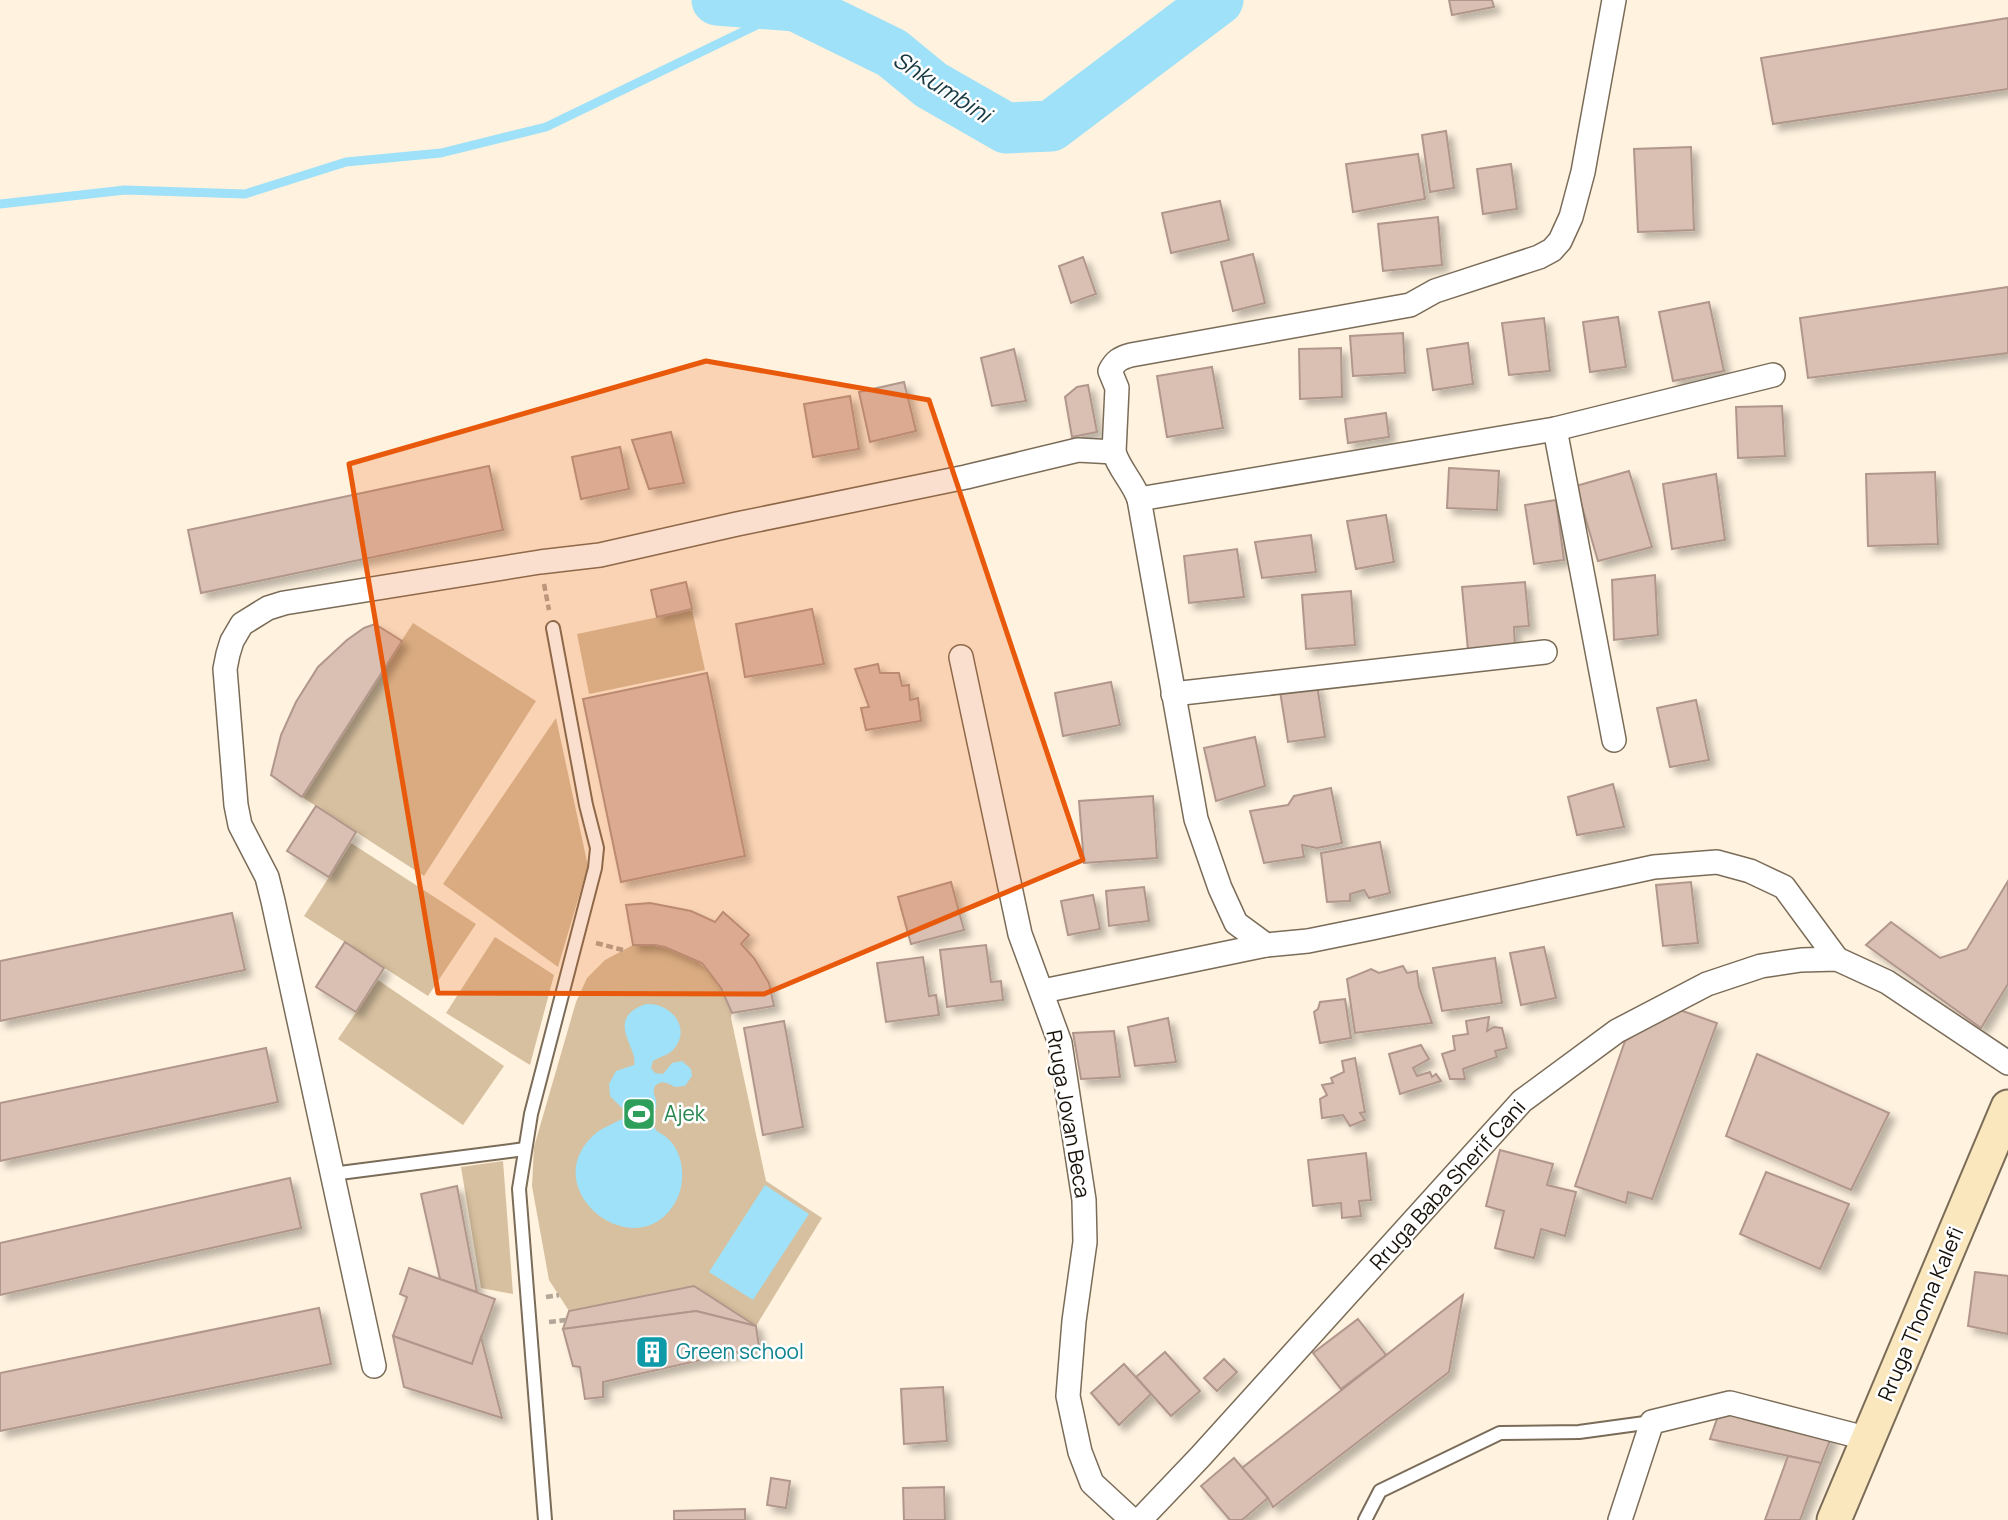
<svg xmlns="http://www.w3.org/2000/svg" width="2008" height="1520" font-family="Manrope,sans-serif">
<defs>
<filter id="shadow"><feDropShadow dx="6" dy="6" stdDeviation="3.5" flood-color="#0004"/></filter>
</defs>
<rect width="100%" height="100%" fill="#fff2df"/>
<!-- green -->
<g fill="#d7c09f">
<polygon points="692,610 705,670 589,694 577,634"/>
<polygon points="413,623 536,701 424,876 302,797"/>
<polygon points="556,718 588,866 558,967 443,884"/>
<polygon points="351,843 476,924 428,996 304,916"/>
<polygon points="495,937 554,975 530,1065 446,1013"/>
<path d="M642,944C679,946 705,959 723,992C728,1000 733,1009 731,1018L766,1181L822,1218L756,1326L694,1286L569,1311L549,1280L532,1186L534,1147L576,1002L587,978L605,960L633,945Z"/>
<polygon points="378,980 504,1066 463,1125 338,1039"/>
<polygon points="503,1161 513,1294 481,1288 461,1167"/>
</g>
<!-- water -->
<g fill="#9ee1f8">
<path d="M646,1004C670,1002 693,1028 673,1050C667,1056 659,1057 653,1061L651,1068L655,1073L663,1074L672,1063L682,1061L691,1069L692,1076L685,1086L675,1087C667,1083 663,1079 655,1086C652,1093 655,1094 656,1101C658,1110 650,1117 654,1127C657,1133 662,1133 666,1137C683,1150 686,1178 678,1197C642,1274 530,1190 596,1133C604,1127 615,1123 624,1118L623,1109L610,1096L609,1084L616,1071L634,1065C639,1048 603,1019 646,1004Z"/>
<polygon points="765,1185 809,1214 753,1300 709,1272"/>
</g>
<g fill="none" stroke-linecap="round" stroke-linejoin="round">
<!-- stream -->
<polyline stroke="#9ee1f8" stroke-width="9" points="0,204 125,190 245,194 346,162 441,153 546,127 796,6"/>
<!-- river -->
<polyline stroke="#9ee1f8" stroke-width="51" points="717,0 796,6 892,53 931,85 1006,128 1051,126 1218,0"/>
</g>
<!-- building -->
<g fill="#dabfb3" stroke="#b1978b" stroke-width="2" filter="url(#shadow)">
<polygon points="1449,0 1492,0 1494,7 1452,15"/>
<polygon points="2008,18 2008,89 1773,124 1761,58"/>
<polygon points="1446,131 1454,188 1430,192 1422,135"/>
<polygon points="1691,147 1694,230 1638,232 1634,149"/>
<polygon points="1418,154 1425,199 1353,212 1346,164"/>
<polygon points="1511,164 1517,209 1483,214 1477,169"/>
<polygon points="1220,201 1229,240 1171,253 1162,213"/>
<polygon points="1438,217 1442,265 1383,271 1378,224"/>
<polygon points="1253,254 1265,303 1233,311 1221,262"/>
<polygon points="1083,257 1096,294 1071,303 1059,266"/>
<polygon points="2008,287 2008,353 1808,378 1800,318"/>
<polygon points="1709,302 1724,371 1673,381 1659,312"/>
<polygon points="1618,317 1626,367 1590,372 1583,322"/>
<polygon points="1544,318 1550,371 1509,375 1502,323"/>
<polygon points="1403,333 1405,373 1353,376 1350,336"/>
<polygon points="1468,343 1473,384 1433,390 1427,349"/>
<polygon points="1341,348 1342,397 1300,399 1299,349"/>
<polygon points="1014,349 1026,401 992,406 981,358"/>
<polygon points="1212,367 1223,428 1167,437 1157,376"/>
<polygon points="904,382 916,431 870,442 859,392"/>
<polygon points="1088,385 1097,432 1072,437 1065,397 1077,387"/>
<polygon points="850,396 859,449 813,457 804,404"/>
<polygon points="1782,406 1785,456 1738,458 1736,407"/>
<polygon points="1386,413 1389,437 1348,443 1345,419"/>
<polygon points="671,432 684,483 649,489 632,440"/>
<polygon points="620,447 629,489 581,499 572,457"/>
<polygon points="489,466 503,530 201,593 188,530"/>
<polygon points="1449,468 1499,471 1497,510 1447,508"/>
<polygon points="1629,471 1652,547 1598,561 1576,486"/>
<polygon points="1935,472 1938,544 1868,546 1866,474"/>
<polygon points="1716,474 1725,540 1672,549 1663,484"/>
<polygon points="1556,500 1564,560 1534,564 1525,505"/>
<polygon points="1386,515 1394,562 1356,569 1347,521"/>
<polygon points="1311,535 1316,572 1262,578 1255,542"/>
<polygon points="1237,549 1244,597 1189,603 1184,556"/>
<polygon points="1655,575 1658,635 1614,640 1612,580"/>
<polygon points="686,582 692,609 657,617 651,590"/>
<polygon points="1525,582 1529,626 1514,627 1515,646 1468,650 1462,587"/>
<polygon points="1351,591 1355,645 1306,649 1302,595"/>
<polygon points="812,609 824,664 745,677 736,624"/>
<polygon points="375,624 402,641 302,797 271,775 281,735 296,702 318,667 347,640 364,628"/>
<polygon points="878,664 880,673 899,673 902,686 909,685 910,700 918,698 921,721 866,730 861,708 869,707 855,669"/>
<polygon points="707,673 745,856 621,882 583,699"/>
<polygon points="1111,682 1120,725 1063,736 1055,693"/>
<polygon points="1317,685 1325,737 1288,742 1280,691"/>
<polygon points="1696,700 1709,760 1670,767 1657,708"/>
<polygon points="1255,737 1265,786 1216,801 1204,748"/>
<polygon points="1613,784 1624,827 1577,835 1568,797"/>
<polygon points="1331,788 1342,843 1317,848 1302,845 1304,857 1264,863 1250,811 1288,805 1294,796"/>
<polygon points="1153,796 1157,858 1084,863 1079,801"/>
<polygon points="316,806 356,832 329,877 287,851"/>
<polygon points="1380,842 1390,893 1369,898 1364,890 1350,894 1350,901 1327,902 1321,853"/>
<polygon points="2008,881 2008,984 1981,1028 1866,945 1891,922 1940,958 1967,949"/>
<polygon points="951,882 964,930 911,944 898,897"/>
<polygon points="1691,882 1698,943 1663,946 1656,885"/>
<polygon points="1144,887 1149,921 1109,926 1106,891"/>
<polygon points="1093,895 1100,929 1068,935 1061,901"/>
<polygon points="650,903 691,911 715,922 723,912 749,935 741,944 754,958 769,983 774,1006 732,1013 721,988 702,963 665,947 655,945 633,945 626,905"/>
<polygon points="232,913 245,970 0,1021 0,961"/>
<polygon points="345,942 384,968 356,1012 316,987"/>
<polygon points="986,945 991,982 1001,981 1003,1000 947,1007 940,950"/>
<polygon points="1544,947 1556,998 1521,1005 1510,953"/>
<polygon points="923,957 929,996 936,995 939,1015 886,1022 877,963"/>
<polygon points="1495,958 1502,1003 1442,1011 1433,968"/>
<polygon points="1403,966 1407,973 1417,971 1419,987 1432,1023 1355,1033 1347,979 1371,969 1379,973"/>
<polygon points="1345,999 1351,1038 1320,1043 1314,1012 1318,1009 1320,1002"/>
<polygon points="1677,1009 1717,1023 1652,1199 1628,1192 1626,1203 1575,1186 1625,1041"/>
<polygon points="1489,1017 1487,1031 1494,1027 1502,1028 1507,1048 1495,1051 1497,1057 1463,1069 1465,1079 1450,1079 1442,1054 1455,1050 1453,1036 1468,1034 1466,1021"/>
<polygon points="1168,1018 1176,1062 1135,1066 1128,1027"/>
<polygon points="784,1021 803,1127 763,1135 744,1028"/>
<polygon points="1114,1031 1120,1077 1081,1079 1073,1033"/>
<polygon points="1421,1045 1429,1059 1413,1068 1417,1076 1430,1072 1432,1077 1436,1074 1441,1081 1400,1094 1389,1054"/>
<polygon points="266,1048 278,1102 0,1161 0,1103"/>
<polygon points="1757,1054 1889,1113 1851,1190 1726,1136"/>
<polygon points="1355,1058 1365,1112 1360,1113 1365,1120 1350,1126 1343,1115 1322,1118 1320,1099 1327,1095 1322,1085 1333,1083 1331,1078 1344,1072 1342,1061"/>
<polygon points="1500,1150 1553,1164 1547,1185 1576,1192 1565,1236 1541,1229 1534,1258 1495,1248 1504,1211 1486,1206"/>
<polygon points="1366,1153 1371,1200 1359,1201 1361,1216 1342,1218 1341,1203 1313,1206 1308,1160"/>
<polygon points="1766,1172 1849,1204 1820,1269 1740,1234"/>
<polygon points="290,1178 301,1228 0,1295 0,1243"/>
<polygon points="457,1186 477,1292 440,1279 421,1194"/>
<polygon points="409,1268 495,1299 472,1364 393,1336 407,1297 400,1294"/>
<polygon points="1975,1272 2008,1276 2008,1334 1968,1326"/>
<polygon points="694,1286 756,1326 696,1311 563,1329 569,1311"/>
<polygon points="1463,1295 1449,1372 1273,1507 1268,1498 1242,1468"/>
<polygon points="319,1308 331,1364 0,1431 0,1373"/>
<polygon points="696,1311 756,1326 759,1347 603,1382 603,1397 585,1399 580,1367 573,1366 563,1329"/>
<polygon points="1358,1319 1386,1355 1341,1389 1313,1353"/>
<polygon points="393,1336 472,1364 481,1337 502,1418 404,1387"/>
<polygon points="1165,1352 1200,1391 1171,1416 1136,1377"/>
<polygon points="1224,1359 1237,1372 1217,1391 1204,1378"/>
<polygon points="1124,1364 1151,1394 1119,1425 1091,1393"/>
<polygon points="943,1387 947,1441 904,1444 901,1389"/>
<polygon points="1719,1413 1832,1435 1821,1463 1710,1439"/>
<polygon points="1788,1456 1821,1463 1800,1520 1765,1520"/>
<polygon points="1234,1458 1268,1498 1242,1520 1230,1520 1201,1486"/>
<polygon points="771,1478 790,1481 786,1508 767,1505"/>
<polygon points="944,1487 945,1520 904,1520 903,1488"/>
<polygon points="745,1509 745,1520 674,1520 674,1511"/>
</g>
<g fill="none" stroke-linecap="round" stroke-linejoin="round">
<defs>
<g id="lane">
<polyline points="332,1174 525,1149"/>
<polyline points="545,1520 519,1189 531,1114 595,868 597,848 586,805 553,628"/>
<polyline points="1365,1520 1380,1491 1500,1433 1579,1432 1652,1422"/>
</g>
<g id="street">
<path d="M1614,0L1583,172L1571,217L1560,241L1552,250L1539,257L1435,291L1410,305L1131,355C1120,358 1115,361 1110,371L1117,388L1114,452C1119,469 1133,482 1139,499L1196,819L1220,888L1236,923L1266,945L1308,941L1372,928L1654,867L1717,862L1750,871L1784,887L1837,959"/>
<polyline points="1555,429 1614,740"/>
<polyline points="1139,499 1555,429 1773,375"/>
<polyline points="961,657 1020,934 1060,1043 1084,1200 1085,1242 1074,1321 1068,1396 1080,1452 1092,1483 1132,1520"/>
<polyline points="1173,694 1545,652"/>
<polyline points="1043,991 1266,945"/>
<polyline points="374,1366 273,901 267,877 240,825 236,805 225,669 228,654 232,641 242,624 268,608 284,603 540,562 600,555 737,524 966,477 1078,450 1114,452"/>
<polyline points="1140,1520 1200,1457 1522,1101 1617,1031 1707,984 1761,966 1801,960 1837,959 1887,982 2008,1063"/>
<polyline points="1620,1520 1652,1422 1730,1403 1869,1439"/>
</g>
<polyline id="secondary" points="1834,1520 2008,1107"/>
</defs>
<!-- lane casing -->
<use href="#lane" stroke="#7a6c58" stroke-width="16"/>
<!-- street casing -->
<use href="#street" stroke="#7a6c58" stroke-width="26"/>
<!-- secondary casing -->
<use href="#secondary" stroke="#7a6c58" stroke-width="37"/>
<!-- path -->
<g stroke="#b1a697" stroke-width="4.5" stroke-dasharray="7 3.5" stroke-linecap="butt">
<polyline points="544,584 549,610"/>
<polyline points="596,943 623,950"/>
<polyline points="546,1297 559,1295"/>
<polyline points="549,1322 566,1320"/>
</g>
<!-- lane -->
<use href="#lane" stroke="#fff" stroke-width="12"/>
<!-- street -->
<use href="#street" stroke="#fff" stroke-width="23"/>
<!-- secondary -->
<use href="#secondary" stroke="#fae7bd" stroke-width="33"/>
</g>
<!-- marked area -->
<path fill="#e8590c" fill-opacity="0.2" stroke="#e8590c" stroke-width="5" stroke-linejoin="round" d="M706,361L929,400L1083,860L764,994L438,993L349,464Z"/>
<!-- icons -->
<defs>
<symbol id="stadium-square" viewBox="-11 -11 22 22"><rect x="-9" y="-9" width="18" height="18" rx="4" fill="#2e9e5b" stroke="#fff"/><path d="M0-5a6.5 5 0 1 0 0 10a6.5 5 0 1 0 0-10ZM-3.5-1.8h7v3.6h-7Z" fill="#fff"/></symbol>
<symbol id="building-square" viewBox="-11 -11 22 22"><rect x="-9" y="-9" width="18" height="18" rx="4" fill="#0f9aa8" stroke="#fff"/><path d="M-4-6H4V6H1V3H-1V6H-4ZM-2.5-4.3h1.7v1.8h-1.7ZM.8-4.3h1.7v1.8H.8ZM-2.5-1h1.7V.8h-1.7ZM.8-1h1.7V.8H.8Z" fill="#fff"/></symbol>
</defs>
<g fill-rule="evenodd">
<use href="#stadium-square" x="620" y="1095" width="38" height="38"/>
<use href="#building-square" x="633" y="1333" width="38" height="38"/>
</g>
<g text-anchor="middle" stroke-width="5" stroke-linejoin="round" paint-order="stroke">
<!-- leisure labels -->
<g font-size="21" fill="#27864d" stroke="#fff" text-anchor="start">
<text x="664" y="1121">Ajek</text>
</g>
<!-- street labels -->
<g font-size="21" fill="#18120a" stroke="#fff">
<text transform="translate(1068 1114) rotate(80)" y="7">Rruga Jovan Beca</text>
<text transform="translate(1448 1185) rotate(-48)" y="7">Rruga Baba Sherif Cani</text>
<text transform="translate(1921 1314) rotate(-67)" y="7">Rruga Thoma Kalefi</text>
</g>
<!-- culture labels -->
<g font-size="21" fill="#0d838f" stroke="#fff" text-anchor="start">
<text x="676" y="1359">Green school</text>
</g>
<!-- water labels -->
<g font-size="23" font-style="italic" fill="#183842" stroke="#fff">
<text transform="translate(942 87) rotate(33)" y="8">Shkumbini</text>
</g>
</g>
</svg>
